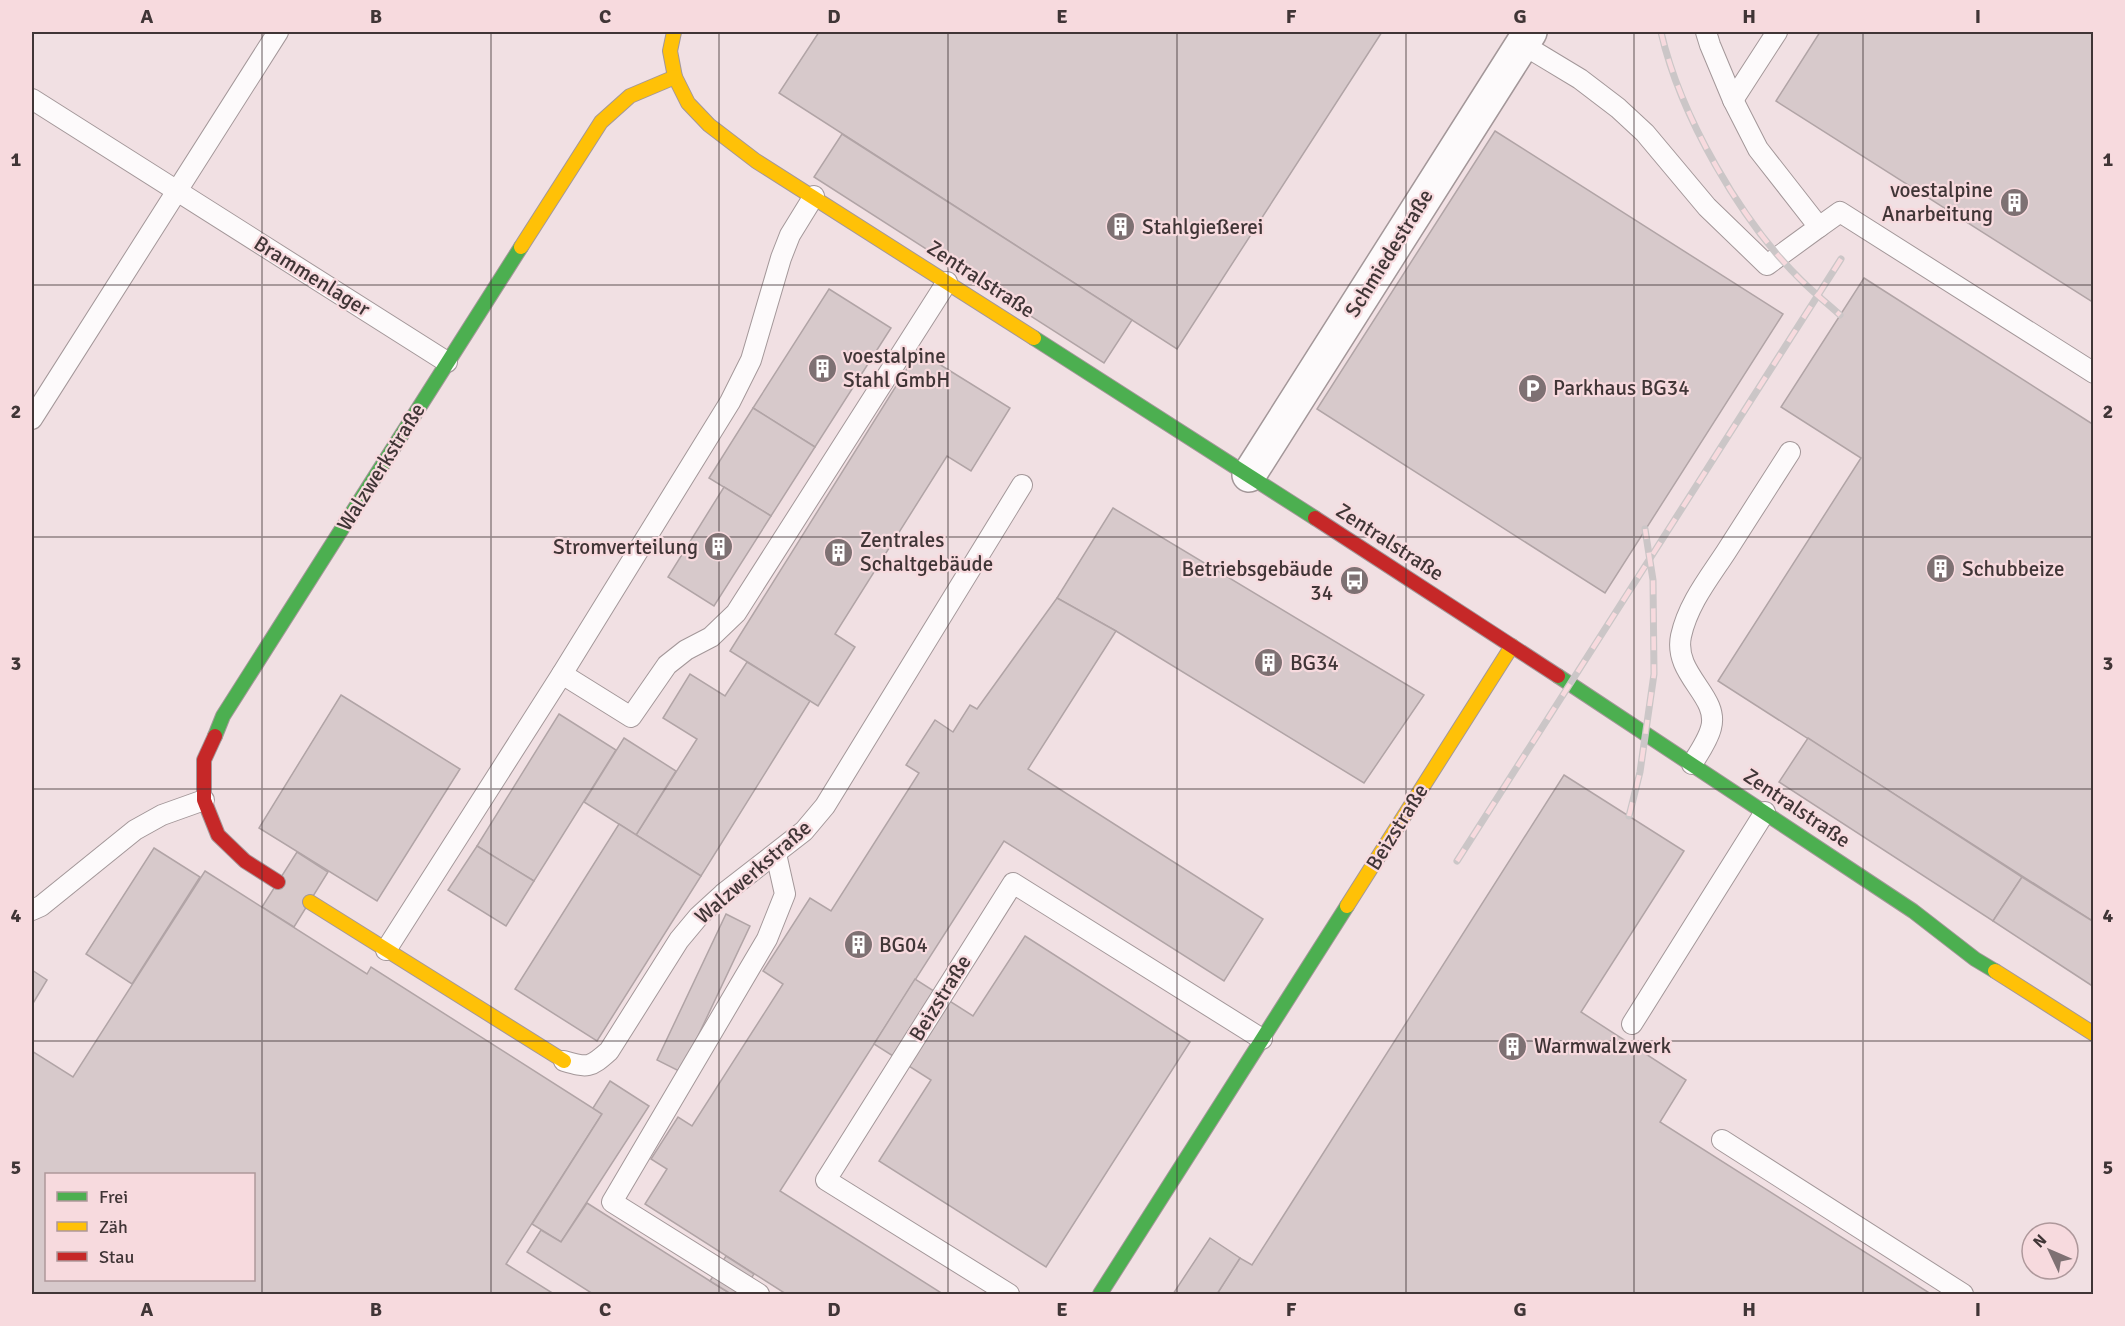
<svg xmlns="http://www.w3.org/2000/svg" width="2125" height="1326" font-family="Signika,sans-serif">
<rect width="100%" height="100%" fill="#f1e0e3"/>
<!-- building -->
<g fill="#d7c9cb" stroke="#b1a4a6" stroke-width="1.5" fill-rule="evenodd">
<polygon points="819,32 1382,32 1177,349 779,93"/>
<polygon points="1820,32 2094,32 2094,303 1776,101"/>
<polygon points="1495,131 1783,314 1605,593 1317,409"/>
<polygon points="842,134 1132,320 1104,363 814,177"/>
<polygon points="1864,278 2094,425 2094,922 1718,681 1861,458 1781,407"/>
<polygon points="829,289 891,328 815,447 753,408"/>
<polygon points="918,351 1010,408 971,471 947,456 835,634 855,647 818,706 730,651"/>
<polygon points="753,408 815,447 771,516 709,478"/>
<polygon points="724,487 771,516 714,606 668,577"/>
<polygon points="1113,508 1424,695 1364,783 1116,631 1057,598"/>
<polygon points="1057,598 1116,631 1028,769 1263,919 1224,981 1004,841 780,1191 943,1294 786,1294 645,1204 667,1169 651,1159 678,1117 692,1126 783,984 763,971 810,898 831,911 919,773 906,765 935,720 953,732 970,705 977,709"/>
<polygon points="747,662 810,701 701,876 636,835 697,739 663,718 690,674 725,696"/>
<polygon points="341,695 460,769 377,901 259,828"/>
<polygon points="559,714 616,750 534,881 477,846"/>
<polygon points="624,738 676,771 636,835 584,802"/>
<polygon points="1808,738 2022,877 1993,921 1779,782"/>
<polygon points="1564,775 1684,851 1581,1012 1686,1080 1660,1122 1931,1294 1217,1294 1240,1258 1252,1265"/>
<polygon points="619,824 701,876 597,1041 515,989"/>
<polygon points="477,846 534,881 506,926 448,890"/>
<polygon points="154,848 200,877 132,984 86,954"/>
<polygon points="297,852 328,872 294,927 262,907"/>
<path d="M205,871L367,974L371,967L602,1114L506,1264L554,1294H32V1051L73,1077ZM46,1174H254V1280H46Z"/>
<polygon points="2022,877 2094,922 2094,987 1993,921"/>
<polygon points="726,914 750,926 681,1072 657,1060"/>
<polygon points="1025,936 1190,1042 1046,1267 879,1161 931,1080 874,1044 915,979 973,1016"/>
<polygon points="32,970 47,980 32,1005"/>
<polygon points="610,1081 649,1106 561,1242 532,1224 602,1114 593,1108"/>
<polygon points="587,1203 710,1281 731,1294 593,1294 527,1252 541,1230 561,1242"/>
<polygon points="1210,1238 1240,1258 1217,1294 1173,1294"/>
<polygon points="726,1256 754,1274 741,1294 731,1294 710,1281"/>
</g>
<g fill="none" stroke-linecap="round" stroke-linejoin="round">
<defs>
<g id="lane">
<polyline points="1522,44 1580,79 1618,108 1645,133 1707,207 1767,265 1819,227 1758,149 1733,100 1710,45 1706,32"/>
<polyline points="32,99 447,362"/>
<polyline points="1733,100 1777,32"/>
<polyline points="1819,227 1840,212 2094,373"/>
<polyline points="32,419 278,32"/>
<polyline points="562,674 631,717 667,665 686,650 711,637 736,613 947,282"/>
<path d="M1692,764C1699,753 1708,740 1711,728C1720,696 1673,675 1681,636C1688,604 1709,578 1726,552C1747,519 1769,485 1790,452"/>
<polyline points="32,910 41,906 135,830 162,815 204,800"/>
<polyline points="386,950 562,674 730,402 751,360 781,258 790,235 814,196"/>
<polyline points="1632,1024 1765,812"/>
<path d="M564,1061C588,1068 590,1068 609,1051L679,940L699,916L723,894L804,831L825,806L1022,485"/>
<polyline points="1722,1140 1963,1294"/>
<polyline points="759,1294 612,1202 767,939 785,894 776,854"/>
<polyline points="1009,1294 826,1180 1013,883 1262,1039"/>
</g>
<polyline id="street" points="1249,475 1530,32"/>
<g id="fast">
<polyline points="1034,338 1315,518"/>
<polyline points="1558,676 1913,911 1975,959 1995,971"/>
<polyline points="215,736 223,716 521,247"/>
<polyline points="1100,1294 1347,906"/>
</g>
<g id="slow">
<polyline points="674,32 670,51 675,77 688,103 709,125 756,161 1034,338"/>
<polyline points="521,247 601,122 630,96 675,77"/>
<polyline points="310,902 564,1061"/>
<polyline points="1347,906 1512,646"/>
<polyline points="1995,971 2094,1034"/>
</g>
<g id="jam">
<polyline points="1315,518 1558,676"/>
<polyline points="215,736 204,760 204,800 218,835 245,861 278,882"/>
</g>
</defs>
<!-- lane casing -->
<use href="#lane" stroke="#a39799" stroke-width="22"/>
<!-- street casing -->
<use href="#street" stroke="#a39799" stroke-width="36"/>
<!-- fast casing -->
<use href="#fast" stroke="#a39799" stroke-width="16"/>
<!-- slow casing -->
<use href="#slow" stroke="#a39799" stroke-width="16"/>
<!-- jam casing -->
<use href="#jam" stroke="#a39799" stroke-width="16"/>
<!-- lane -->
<use href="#lane" stroke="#fdfafb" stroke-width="20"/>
<!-- street -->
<use href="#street" stroke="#fdfafb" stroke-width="33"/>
<!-- fast -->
<use href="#fast" stroke="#4caf50" stroke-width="14"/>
<!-- slow -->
<use href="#slow" stroke="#ffc107" stroke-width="14"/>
<!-- jam -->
<use href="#jam" stroke="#c62828" stroke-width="14"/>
<defs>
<g id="rail">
<path d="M1661,32C1680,115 1741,222 1802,281C1814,293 1828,304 1840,315"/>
<polyline points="1629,816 1640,772 1654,674 1653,580 1645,529"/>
<polyline points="1457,861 1841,259"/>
</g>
</defs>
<!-- rail casing -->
<use href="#rail" stroke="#cbc6c7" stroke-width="7"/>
<!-- rail -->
<use href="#rail" stroke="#f7dade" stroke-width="4.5" stroke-dasharray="14" stroke-linecap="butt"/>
</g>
<!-- grid -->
<path fill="none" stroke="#403536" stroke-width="1.5" stroke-opacity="0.55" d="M262,32V1294M491,32V1294M719,32V1294M948,32V1294M1177,32V1294M1406,32V1294M1634,32V1294M1863,32V1294M32,285H2094M32,537H2094M32,789H2094M32,1041H2094"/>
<!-- icons -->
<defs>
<symbol id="building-disc" viewBox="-11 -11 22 22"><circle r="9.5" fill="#7e7173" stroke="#f7dade"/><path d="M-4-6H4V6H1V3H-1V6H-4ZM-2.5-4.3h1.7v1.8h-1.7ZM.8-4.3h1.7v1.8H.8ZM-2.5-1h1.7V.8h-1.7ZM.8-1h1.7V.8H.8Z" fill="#fff"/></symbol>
<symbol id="parking-disc" viewBox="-11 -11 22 22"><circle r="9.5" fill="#7e7173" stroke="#f7dade"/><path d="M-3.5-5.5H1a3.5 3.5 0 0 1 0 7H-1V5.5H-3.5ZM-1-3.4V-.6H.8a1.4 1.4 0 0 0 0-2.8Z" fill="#fff"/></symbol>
<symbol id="bus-disc" viewBox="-11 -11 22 22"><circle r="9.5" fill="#7e7173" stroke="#f7dade"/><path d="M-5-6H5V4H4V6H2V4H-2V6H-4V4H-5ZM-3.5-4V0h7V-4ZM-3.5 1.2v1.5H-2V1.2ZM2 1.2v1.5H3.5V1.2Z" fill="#fff"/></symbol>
</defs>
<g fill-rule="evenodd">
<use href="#building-disc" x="1998" y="186" width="33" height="33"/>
<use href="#building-disc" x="1104" y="210" width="33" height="33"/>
<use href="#building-disc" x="806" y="352" width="33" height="33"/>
<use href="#parking-disc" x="1516" y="372" width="33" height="33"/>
<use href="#building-disc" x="702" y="530" width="33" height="33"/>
<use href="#building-disc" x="822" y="536" width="33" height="33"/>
<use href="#building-disc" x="1924" y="552" width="33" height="33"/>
<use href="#bus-disc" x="1338" y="564" width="33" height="33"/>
<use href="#building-disc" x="1252" y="646" width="33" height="33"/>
<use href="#building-disc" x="842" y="928" width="33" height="33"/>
<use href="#building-disc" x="1496" y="1030" width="33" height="33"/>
</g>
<g text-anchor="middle" stroke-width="4.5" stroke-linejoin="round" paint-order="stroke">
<!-- poi labels -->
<g font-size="21" fill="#403536" stroke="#f7dade" text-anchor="start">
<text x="1993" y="197" text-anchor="end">voestalpine<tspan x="1993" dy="24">Anarbeitung</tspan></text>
<text x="1142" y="234">Stahlgießerei</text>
<text x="843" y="363">voestalpine<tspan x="843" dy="24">Stahl GmbH</tspan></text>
<text x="1553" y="395">Parkhaus BG34</text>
<text x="860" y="547">Zentrales<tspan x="860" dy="24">Schaltgebäude</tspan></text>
<text x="698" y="554" text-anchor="end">Stromverteilung</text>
<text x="1333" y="576" text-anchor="end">Betriebsgebäude<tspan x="1333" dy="24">34</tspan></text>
<text x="1962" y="576">Schubbeize</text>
<text x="1290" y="670">BG34</text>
<text x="879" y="952">BG04</text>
<text x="1534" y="1053">Warmwalzwerk</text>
</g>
<!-- street labels -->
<g font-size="21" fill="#403536" stroke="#f7dade">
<text transform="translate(1389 253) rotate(-58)" y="7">Schmiedestraße</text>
<text transform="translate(312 276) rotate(32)" y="7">Brammenlager</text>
<text transform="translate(981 279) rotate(33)" y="7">Zentralstraße</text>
<text transform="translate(381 467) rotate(-58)" y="7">Walzwerkstraße</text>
<text transform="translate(1390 542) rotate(33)" y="7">Zentralstraße</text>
<text transform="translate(1797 808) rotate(34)" y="7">Zentralstraße</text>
<text transform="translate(1397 827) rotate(-58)" y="7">Beizstraße</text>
<text transform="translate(753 872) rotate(-41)" y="7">Walzwerkstraße</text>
<text transform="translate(940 998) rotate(-58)" y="7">Beizstraße</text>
</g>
</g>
<!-- border -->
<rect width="2125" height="1326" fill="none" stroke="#f7dade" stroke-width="66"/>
<!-- legend -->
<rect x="45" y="1173" width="210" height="108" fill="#f7dade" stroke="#ae989b" stroke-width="1.5"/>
<rect x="57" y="1192" width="30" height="9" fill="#4caf50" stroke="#ae989b" stroke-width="1.5"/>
<text x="99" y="1203" font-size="18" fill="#403536">Frei</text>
<rect x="57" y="1222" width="30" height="9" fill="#ffc107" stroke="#ae989b" stroke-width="1.5"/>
<text x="99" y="1233" font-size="18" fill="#403536">Zäh</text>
<rect x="57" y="1252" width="30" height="9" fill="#c62828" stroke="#ae989b" stroke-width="1.5"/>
<text x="99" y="1263" font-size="18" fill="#403536">Stau</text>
<!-- north arrow -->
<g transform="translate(2050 1251) rotate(314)"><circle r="28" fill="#f7dade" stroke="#ae989b" stroke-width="1.5"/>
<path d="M0-4.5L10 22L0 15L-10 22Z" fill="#7e7173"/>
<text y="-9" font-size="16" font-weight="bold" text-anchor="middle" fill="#403536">N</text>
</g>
<rect x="33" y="33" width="2059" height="1260" fill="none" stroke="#403536" stroke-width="2"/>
<g font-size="20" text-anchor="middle" font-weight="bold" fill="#403536">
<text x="147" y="23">A</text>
<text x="376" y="23">B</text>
<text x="605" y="23">C</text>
<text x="834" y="23">D</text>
<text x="1062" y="23">E</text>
<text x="1291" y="23">F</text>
<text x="1520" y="23">G</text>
<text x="1749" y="23">H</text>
<text x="1978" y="23">I</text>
<text x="16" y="166">1</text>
<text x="2108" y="166">1</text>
<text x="16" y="418">2</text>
<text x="2108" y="418">2</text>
<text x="16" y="670">3</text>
<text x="2108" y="670">3</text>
<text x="16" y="922">4</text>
<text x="2108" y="922">4</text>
<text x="16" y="1174">5</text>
<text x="2108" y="1174">5</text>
<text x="147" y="1316">A</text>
<text x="376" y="1316">B</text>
<text x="605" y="1316">C</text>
<text x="834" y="1316">D</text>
<text x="1062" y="1316">E</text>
<text x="1291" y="1316">F</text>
<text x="1520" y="1316">G</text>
<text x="1749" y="1316">H</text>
<text x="1978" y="1316">I</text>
</g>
</svg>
